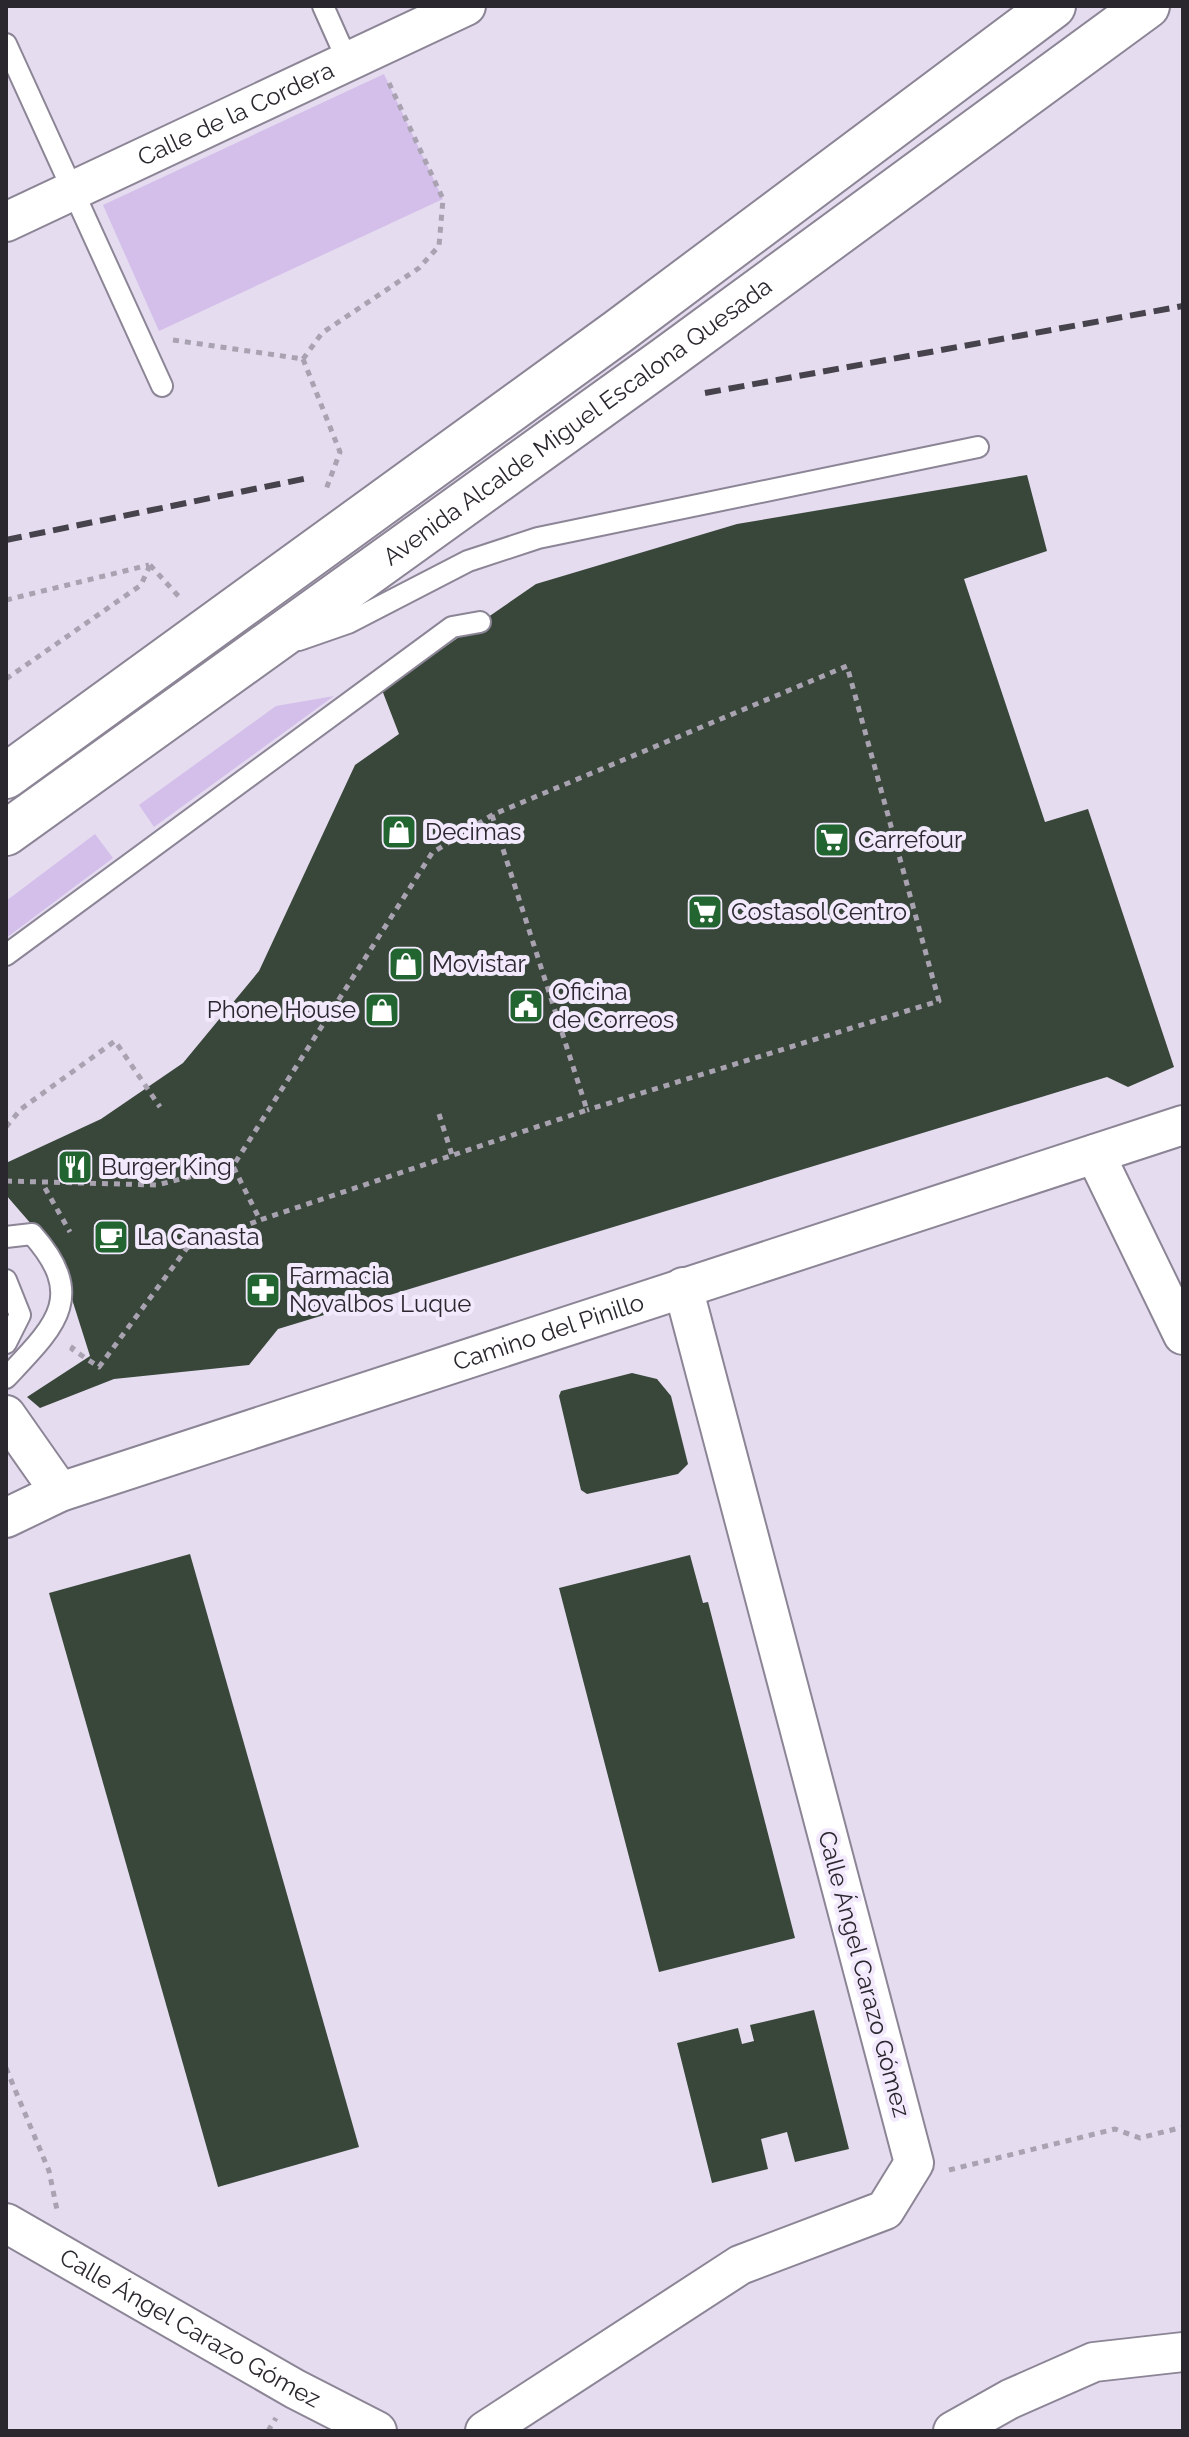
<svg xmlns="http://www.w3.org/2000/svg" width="1189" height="2437" font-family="Raleway,sans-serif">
<rect width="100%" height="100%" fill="#e5dcf0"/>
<!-- green -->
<g fill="#d3bfea">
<polygon points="384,74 443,199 159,331 103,205"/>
<polygon points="334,696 154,827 139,805 276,706"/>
<polygon points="95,834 113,858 6,938 6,901"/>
</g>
<!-- building -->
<g fill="#39473a">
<polygon points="1027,475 1047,551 964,579 1045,822 1088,809 1174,1067 1128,1087 1107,1077 278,1329 249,1365 114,1379 40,1408 27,1397 90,1356 58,1255 6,1195 6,1163 101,1119 183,1063 259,971 355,765 399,734 382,690 536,584 737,524"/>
<polygon points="632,1373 657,1379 671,1396 688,1464 678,1474 587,1494 581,1490 559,1396 561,1391"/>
<polygon points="190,1554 359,2147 218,2187 49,1593"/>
<polygon points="690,1555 703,1603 708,1602 795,1938 659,1972 559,1588"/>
<polygon points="814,2010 849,2149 795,2162 787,2132 761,2139 768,2169 712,2183 677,2043 738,2028 742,2044 754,2041 750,2025"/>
</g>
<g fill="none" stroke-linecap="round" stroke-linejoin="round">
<defs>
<g id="service">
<polyline points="323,6 348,62"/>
<polyline points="6,44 162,386"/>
<polyline points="299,640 348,623 468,561 538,538 978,447"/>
<polyline points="6,955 452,627 480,622"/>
<path d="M6,1237L32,1234C88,1297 55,1326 6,1378"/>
<polyline points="6,1280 20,1315 6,1343"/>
</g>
<g id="minor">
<path id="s1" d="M6,222L466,6"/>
<polyline points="1095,1154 1183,1335"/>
<polyline points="6,1415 60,1492"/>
<path id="s2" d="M6,1518L60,1492L1183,1125"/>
<path id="s3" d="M6,2223L295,2389L377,2431"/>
<polyline points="485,2431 740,2265 885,2210 914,2163 683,1287"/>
<polyline points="953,2431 1010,2399 1094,2362 1183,2352"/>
</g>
<g id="primary">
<polyline points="6,776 619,331 1053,6"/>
<path id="s4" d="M6,833L663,361L1147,6"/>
</g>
</defs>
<!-- service casing -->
<use href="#service" stroke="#8c8596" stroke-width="24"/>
<!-- minor casing -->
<use href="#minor" stroke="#8c8596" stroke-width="42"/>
<!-- primary casing -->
<use href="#primary" stroke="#8c8596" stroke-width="48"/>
<!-- path -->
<g stroke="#a9a2b1" stroke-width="5" stroke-dasharray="6 6" stroke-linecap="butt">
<polyline points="173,340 303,359"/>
<polyline points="303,359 322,333 419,268 439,246 443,199 389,83"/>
<polyline points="303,359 340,452 325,492"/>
<polyline points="150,565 182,600"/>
<polyline points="6,600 149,565"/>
<polyline points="6,679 141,585 150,565"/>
<polyline points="492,815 587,1110 260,1220 233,1166 432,853 492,815 847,666 939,1001 587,1110"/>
<polyline points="439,1114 452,1155"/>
<polyline points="6,1127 21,1109 115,1041 160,1107"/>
<polyline points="6,1181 157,1185 233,1166"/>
<polyline points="45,1188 70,1232"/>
<polyline points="74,1346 72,1349 99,1367 187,1248 260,1220"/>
<polyline points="6,2068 49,2171 57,2210"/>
<polyline points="949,2170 1115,2129 1140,2138 1183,2127"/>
<polyline points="268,2431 276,2418"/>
</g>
<!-- service -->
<use href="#service" stroke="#fff" stroke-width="20"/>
<!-- minor -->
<use href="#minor" stroke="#fff" stroke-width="38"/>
<!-- primary -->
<use href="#primary" stroke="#fff" stroke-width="44"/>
<!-- rail -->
<g stroke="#47434c" stroke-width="6" stroke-dasharray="16 8" stroke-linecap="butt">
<polyline points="705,393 1183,306"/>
<polyline points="6,540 308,478"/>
</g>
</g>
<!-- icons -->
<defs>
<symbol id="shop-square" viewBox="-11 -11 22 22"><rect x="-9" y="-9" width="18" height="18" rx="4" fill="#226530" stroke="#f2e9fd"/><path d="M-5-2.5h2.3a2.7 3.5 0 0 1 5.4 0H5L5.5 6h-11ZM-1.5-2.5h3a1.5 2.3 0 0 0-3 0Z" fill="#fff"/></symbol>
<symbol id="supermarket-square" viewBox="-11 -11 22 22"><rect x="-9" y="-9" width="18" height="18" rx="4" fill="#226530" stroke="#f2e9fd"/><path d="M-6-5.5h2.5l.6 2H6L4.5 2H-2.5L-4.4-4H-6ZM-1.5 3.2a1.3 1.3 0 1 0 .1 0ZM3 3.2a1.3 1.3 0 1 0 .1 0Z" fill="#fff"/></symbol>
<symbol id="civic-square" viewBox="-11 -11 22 22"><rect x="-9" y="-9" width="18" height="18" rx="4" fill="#226530" stroke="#f2e9fd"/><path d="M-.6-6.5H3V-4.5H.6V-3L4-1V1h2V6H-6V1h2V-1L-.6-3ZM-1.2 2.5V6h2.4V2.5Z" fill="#fff"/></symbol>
<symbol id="restaurant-square" viewBox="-11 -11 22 22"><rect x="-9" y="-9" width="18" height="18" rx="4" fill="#226530" stroke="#f2e9fd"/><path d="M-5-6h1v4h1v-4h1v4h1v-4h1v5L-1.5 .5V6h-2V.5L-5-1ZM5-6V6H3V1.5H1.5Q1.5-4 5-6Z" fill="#fff"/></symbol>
<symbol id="cafe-square" viewBox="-11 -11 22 22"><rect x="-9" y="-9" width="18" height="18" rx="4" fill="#226530" stroke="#f2e9fd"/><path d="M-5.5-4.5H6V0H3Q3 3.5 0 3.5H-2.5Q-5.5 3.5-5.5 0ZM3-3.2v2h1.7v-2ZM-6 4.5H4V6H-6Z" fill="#fff"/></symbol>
<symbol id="pharmacy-square" viewBox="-11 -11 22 22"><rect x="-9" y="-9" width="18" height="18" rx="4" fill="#226530" stroke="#f2e9fd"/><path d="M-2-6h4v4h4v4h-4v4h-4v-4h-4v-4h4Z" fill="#fff"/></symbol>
</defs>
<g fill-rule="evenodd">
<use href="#shop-square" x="379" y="812" width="40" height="40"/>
<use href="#supermarket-square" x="812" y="820" width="40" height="40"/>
<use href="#supermarket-square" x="685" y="892" width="40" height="40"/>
<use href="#shop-square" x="386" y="944" width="40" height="40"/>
<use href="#civic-square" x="506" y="986" width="40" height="40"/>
<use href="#shop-square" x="362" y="990" width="40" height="40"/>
<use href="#restaurant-square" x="55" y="1147" width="40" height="40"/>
<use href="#cafe-square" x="91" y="1217" width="40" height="40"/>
<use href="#pharmacy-square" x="243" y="1270" width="40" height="40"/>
</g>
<g text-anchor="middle" stroke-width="8" stroke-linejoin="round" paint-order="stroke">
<!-- street labels -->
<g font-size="24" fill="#2a272e" stroke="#f2e9fd">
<text dy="8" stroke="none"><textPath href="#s1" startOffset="254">Calle de la Cordera</textPath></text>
<text dy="8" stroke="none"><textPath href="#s4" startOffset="704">Avenida Alcalde Miguel Escalona Quesada</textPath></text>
<text dy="8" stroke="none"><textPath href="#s2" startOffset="574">Camino del Pinillo</textPath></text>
<text transform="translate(864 1974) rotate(75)" y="8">Calle Ángel Carazo Gómez</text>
<text dy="8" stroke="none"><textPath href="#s3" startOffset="212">Calle Ángel Carazo Gómez</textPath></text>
</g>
<!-- poi labels -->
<g font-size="24" fill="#2a272e" stroke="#f2e9fd" text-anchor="start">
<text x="425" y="840">Decimas</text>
<text x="858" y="848">Carrefour</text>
<text x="731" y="920">Costasol Centro</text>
<text x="432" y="972">Movistar</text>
<text x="552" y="1000">Oficina<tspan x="552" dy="28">de Correos</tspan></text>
<text x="356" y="1018" text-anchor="end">Phone House</text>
<text x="101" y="1175">Burger King</text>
<text x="137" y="1245">La Canasta</text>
<text x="289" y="1284">Farmacia<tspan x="289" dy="28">Novalbos Luque</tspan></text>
</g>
</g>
<!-- border -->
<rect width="1189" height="2437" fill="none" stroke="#2a272e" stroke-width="16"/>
</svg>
